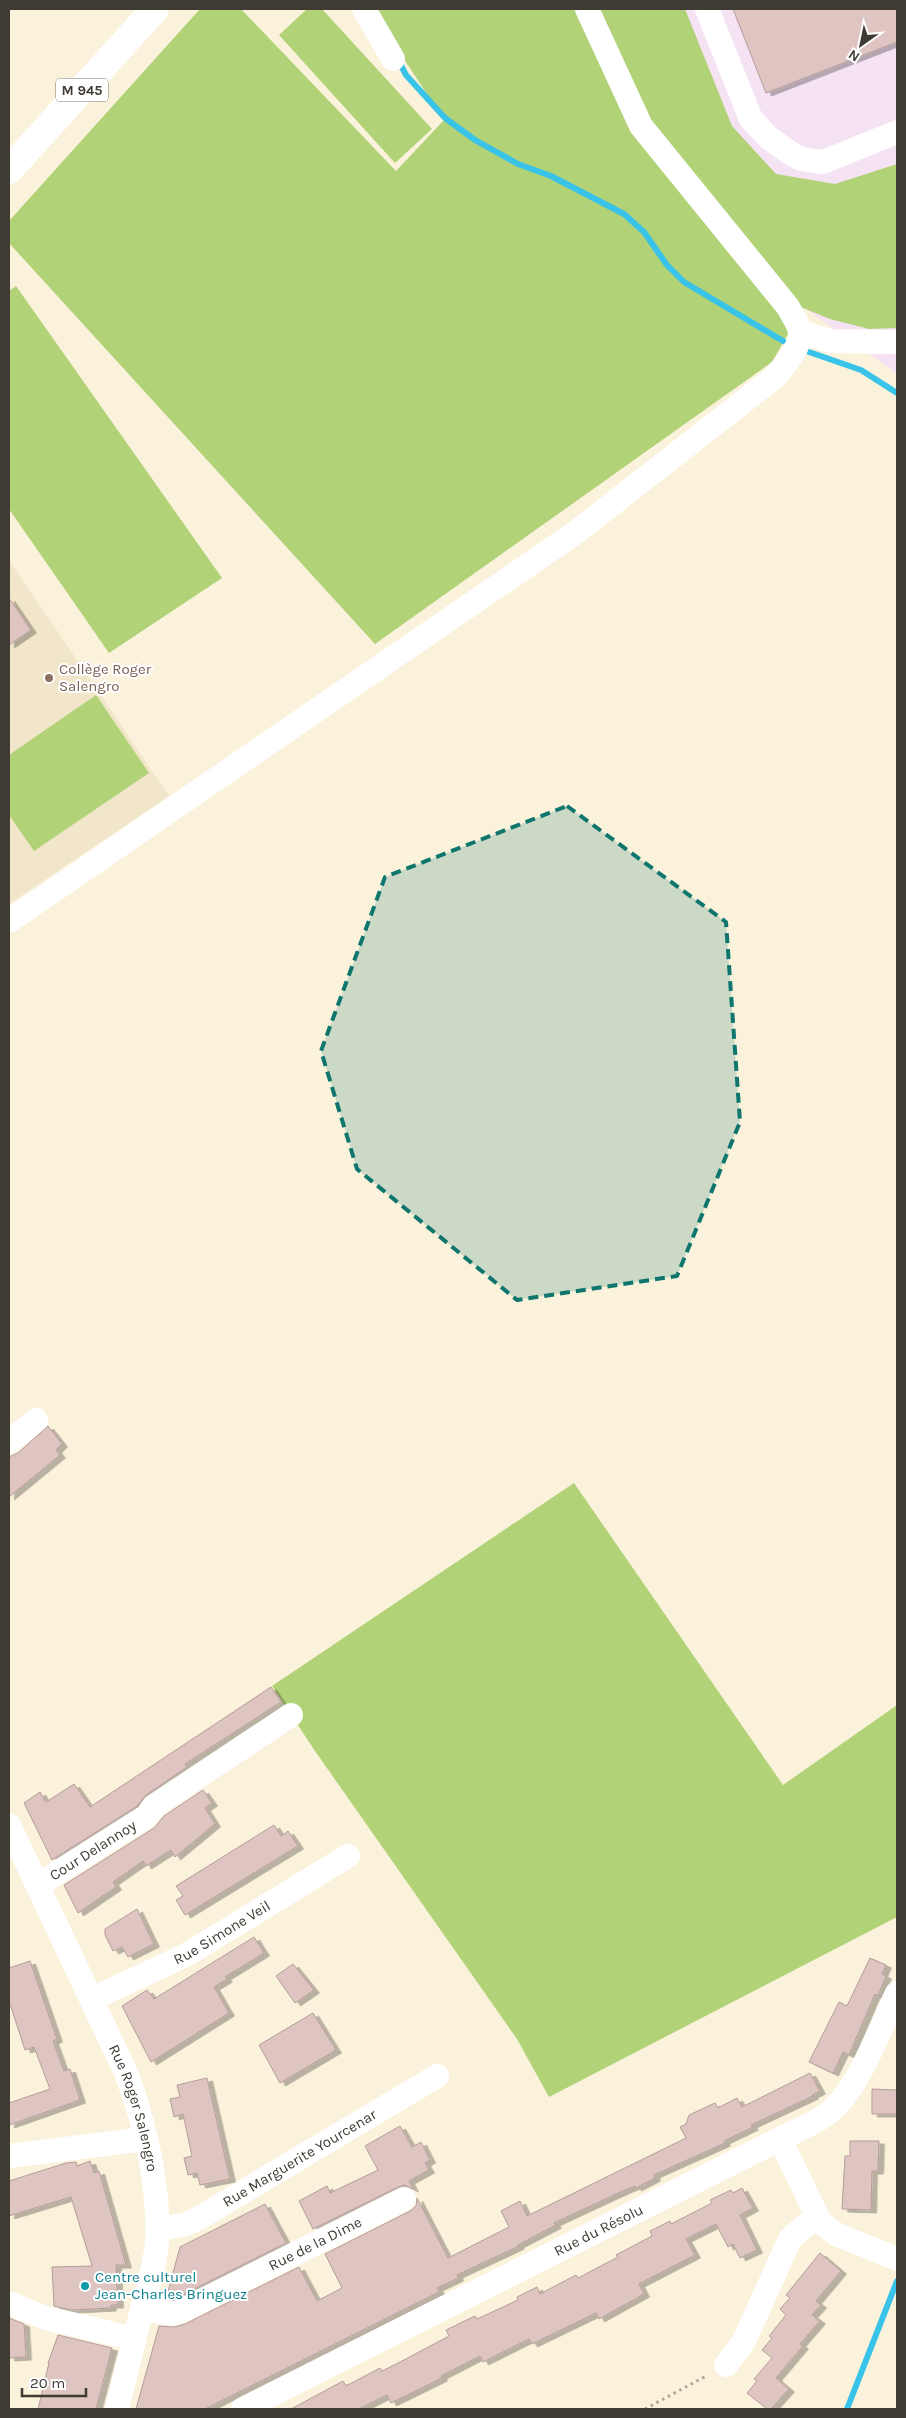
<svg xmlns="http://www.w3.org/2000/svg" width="906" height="2418" font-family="Karla,sans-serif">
<defs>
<filter id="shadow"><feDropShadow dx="5.5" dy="3" stdDeviation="0" flood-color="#0004"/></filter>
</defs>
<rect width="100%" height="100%" fill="#fbf2dc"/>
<!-- industrial -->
<polygon fill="#f5e2f2" points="612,9 897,9 897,374 803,307"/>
<!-- built -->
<polygon fill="#f1e6ca" points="9,560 169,796 9,904"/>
<!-- green -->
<g fill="#b1d277">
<polygon points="200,9 241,9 396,171 444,120 371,9 685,9 732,126 776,174 835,184 897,164 897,328 869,329 830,319 803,308 772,362 375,644 9,243 9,221"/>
<polygon points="307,9 322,9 432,129 395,163 279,35"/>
<polygon points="16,286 222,578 109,653 9,509 9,291"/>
<polygon points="96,695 149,773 34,851 9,815 9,755"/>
<polygon points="574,1483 783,1785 897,1705 897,1917 549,2097 517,2039 315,1751 272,1686"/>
</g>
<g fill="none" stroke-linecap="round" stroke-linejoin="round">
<!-- stream -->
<g stroke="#39c3e9" stroke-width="6">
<polyline points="398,60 406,75 445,118 475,140 518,164 551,176 624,214 644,232 667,265 684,282 783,341"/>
<polyline points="809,352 861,370 897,393"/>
<polyline points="847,2409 897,2281"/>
</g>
</g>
<!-- building -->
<g fill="#dfc5c2" stroke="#b59c99" filter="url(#shadow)">
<polygon points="733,9 897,9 897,42 766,93"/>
<polygon points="9,598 31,630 9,645"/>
<polygon points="48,1426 62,1444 56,1450 60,1455 9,1497 9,1457 18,1453"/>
<polygon points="271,1687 281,1702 185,1764 187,1767 146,1795 137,1806 52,1860 24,1803 40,1792 46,1802 74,1784 90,1807"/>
<polygon points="203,1790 212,1803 205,1808 215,1824 175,1857 171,1850 146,1866 143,1861 113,1882 116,1887 78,1913 64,1885 154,1828 164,1816"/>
<polygon points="274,1825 281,1836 288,1831 298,1846 185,1915 176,1900 183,1896 176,1886"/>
<polygon points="137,1909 154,1944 128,1957 122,1947 113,1951 105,1935 105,1929"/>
<polygon points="254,1937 264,1953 225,1977 227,1979 214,1987 229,2013 151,2062 122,2006 147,1990 154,1999"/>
<polygon points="870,1958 886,1965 882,1974 886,1976 878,1996 875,1994 849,2055 843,2052 833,2073 809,2062 839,2002 847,2006"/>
<polygon points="30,1961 57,2039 53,2041 64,2071 70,2069 80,2100 9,2125 9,2103 50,2089 34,2047 25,2050 9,2001 9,1968"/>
<polygon points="293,1964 314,1990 295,2003 276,1976"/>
<polygon points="313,2013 336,2050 280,2083 259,2045"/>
<polygon points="810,2073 820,2091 812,2095 813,2096 751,2125 753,2127 724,2141 725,2143 654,2175 655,2178 636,2188 635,2186 625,2190 554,2223 556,2225 518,2245 519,2246 457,2275 458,2278 437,2288 439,2292 205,2409 136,2409 159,2326 174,2327 185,2324 299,2267 317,2301 342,2288 325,2254 410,2211 416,2206 417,2198 448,2258 509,2227 501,2211 520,2201 527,2216 686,2138 680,2127 686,2124 689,2115 715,2103 718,2108 737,2098 742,2107"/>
<polygon points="207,2078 230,2179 200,2185 197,2173 188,2175 184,2158 192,2156 183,2114 174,2117 170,2099 180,2097 177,2085"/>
<polygon points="872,2089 897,2090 897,2114 872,2114"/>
<polygon points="400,2126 412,2147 421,2142 430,2160 425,2163 429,2170 409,2181 413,2189 405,2185 398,2187 313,2229 299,2201 327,2186 330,2193 378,2170 365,2146"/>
<polygon points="850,2141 879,2141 878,2171 872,2171 871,2210 842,2209 845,2156 850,2156"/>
<polygon points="90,2161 94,2173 99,2171 126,2265 116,2265 118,2305 111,2305 111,2308 72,2310 54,2306 52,2267 92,2266 71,2197 9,2216 9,2181 66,2163 76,2162 77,2166"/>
<polygon points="742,2188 753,2208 740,2215 757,2250 740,2258 733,2244 728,2247 716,2224 686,2239 695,2255 639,2284 644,2294 599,2319 596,2313 532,2344 529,2339 483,2362 480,2356 441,2376 442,2378 391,2403 387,2395 359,2409 291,2409 343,2381 346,2386 380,2368 382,2371 402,2361 449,2336 446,2330 475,2316 477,2319 518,2300 517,2297 537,2287 540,2294 576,2275 578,2278 618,2257 616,2255 652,2236 650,2231 670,2221 671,2224 712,2203 710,2200 731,2190 733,2193"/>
<polygon points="265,2204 286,2243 174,2299 166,2299 180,2247"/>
<polygon points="820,2253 841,2271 816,2301 821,2305 812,2315 820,2321 800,2344 803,2346 776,2378 789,2389 771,2409 767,2409 747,2393 757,2381 754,2379 772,2358 762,2350 772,2338 769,2336 786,2315 780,2309 790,2298 786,2295"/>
<polygon points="9,2318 24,2324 26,2357 9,2358"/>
<polygon points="58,2335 112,2348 96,2409 38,2409 49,2363 48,2363"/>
</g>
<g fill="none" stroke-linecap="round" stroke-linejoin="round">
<!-- path -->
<polyline stroke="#afa898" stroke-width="3" stroke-dasharray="2.5 4" stroke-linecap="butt" points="645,2409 708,2375"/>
<!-- minor -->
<g stroke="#fff" stroke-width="24">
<polyline points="364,9 393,59"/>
<polyline points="707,9 751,119 769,138 787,151 801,159 823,162 897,132"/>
<polyline points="800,332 830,341 897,342"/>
<path d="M9,921L575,533L775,377C783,367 802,346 800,332C799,324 792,315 788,307L641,126L587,9"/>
<polyline points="9,1442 36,1420"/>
<path id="s1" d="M9,1825L126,2073C145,2123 160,2188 157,2242C155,2266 147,2290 141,2313C133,2345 125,2377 117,2409"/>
<path id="s2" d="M38,1885L147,1816L154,1806L291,1715"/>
<path id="s3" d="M92,1999L186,1955L348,1856"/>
<polyline points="780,2139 820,2222 836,2234 897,2259"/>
<polyline points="9,2156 145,2139"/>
<path id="s4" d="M157,2230L186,2224L201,2217L437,2076"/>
<polyline points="9,2303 46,2318 135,2339"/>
<path id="s5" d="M142,2309L171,2314L179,2312L404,2199"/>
<polyline points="726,2365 744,2341 790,2239 816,2216"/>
<path id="s6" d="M243,2409L780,2139C797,2130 817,2123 831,2111C859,2087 881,2027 897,1993"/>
</g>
<!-- major -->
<polyline stroke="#fff" stroke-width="28" points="9,170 155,9"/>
</g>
<!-- marked area -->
<path fill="#0f766e" fill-opacity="0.2" stroke="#0f766e" stroke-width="4" stroke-dasharray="10 6" stroke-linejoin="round" d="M567,806L726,922L740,1122L677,1276L517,1300L357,1169L321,1051L385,877Z"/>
<!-- markers -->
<circle fill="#8d6e63" stroke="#fff" stroke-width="2" cx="49" cy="678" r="5"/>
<circle fill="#0f9aa8" stroke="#fff" stroke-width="2" cx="85" cy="2286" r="5"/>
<g text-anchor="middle" stroke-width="4" stroke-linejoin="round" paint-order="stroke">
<!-- shield labels -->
<rect fill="#fff" stroke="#797670" stroke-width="1" x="56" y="78.5" width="52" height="23" rx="4"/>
<g font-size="14" font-weight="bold" fill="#3f3b33">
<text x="82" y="95">M 945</text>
</g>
<!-- education labels -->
<g font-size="15" fill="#785e54" stroke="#fff" text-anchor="start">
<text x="59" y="674">Collège Roger<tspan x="59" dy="17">Salengro</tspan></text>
</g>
<!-- street labels -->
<g font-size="15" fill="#3f3b33" stroke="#fff">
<text dy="5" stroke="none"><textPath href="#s2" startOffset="65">Cour Delannoy</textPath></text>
<text dy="5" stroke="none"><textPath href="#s3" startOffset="146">Rue Simone Veil</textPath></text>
<text dy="5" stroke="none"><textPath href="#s1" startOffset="310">Rue Roger Salengro</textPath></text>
<text dy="5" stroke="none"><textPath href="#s4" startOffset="161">Rue Marguerite Yourcenar</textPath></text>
<text dy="5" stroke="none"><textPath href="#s6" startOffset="398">Rue du Résolu</textPath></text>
<text dy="5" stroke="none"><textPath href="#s5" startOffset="190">Rue de la Dime</textPath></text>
</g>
<!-- culture labels -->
<g font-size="15" fill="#0d838f" stroke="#fff" text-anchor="start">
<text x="95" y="2282">Centre culturel<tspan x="95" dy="17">Jean-Charles Bringuez</tspan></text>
</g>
</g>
<!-- border -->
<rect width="906" height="2418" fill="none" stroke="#3f3b33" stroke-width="20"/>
<!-- north arrow -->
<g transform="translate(861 45) rotate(213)" stroke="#ffffff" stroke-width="4" paint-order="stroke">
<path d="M0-4L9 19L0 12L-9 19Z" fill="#3f3b33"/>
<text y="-8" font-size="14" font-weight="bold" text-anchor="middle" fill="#3f3b33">N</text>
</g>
<!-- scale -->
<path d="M22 2388v8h64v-8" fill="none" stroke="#3f3b33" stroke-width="2.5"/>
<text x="30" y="2388" font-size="15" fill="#3f3b33" stroke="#ffffff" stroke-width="4" paint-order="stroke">20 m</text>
</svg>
